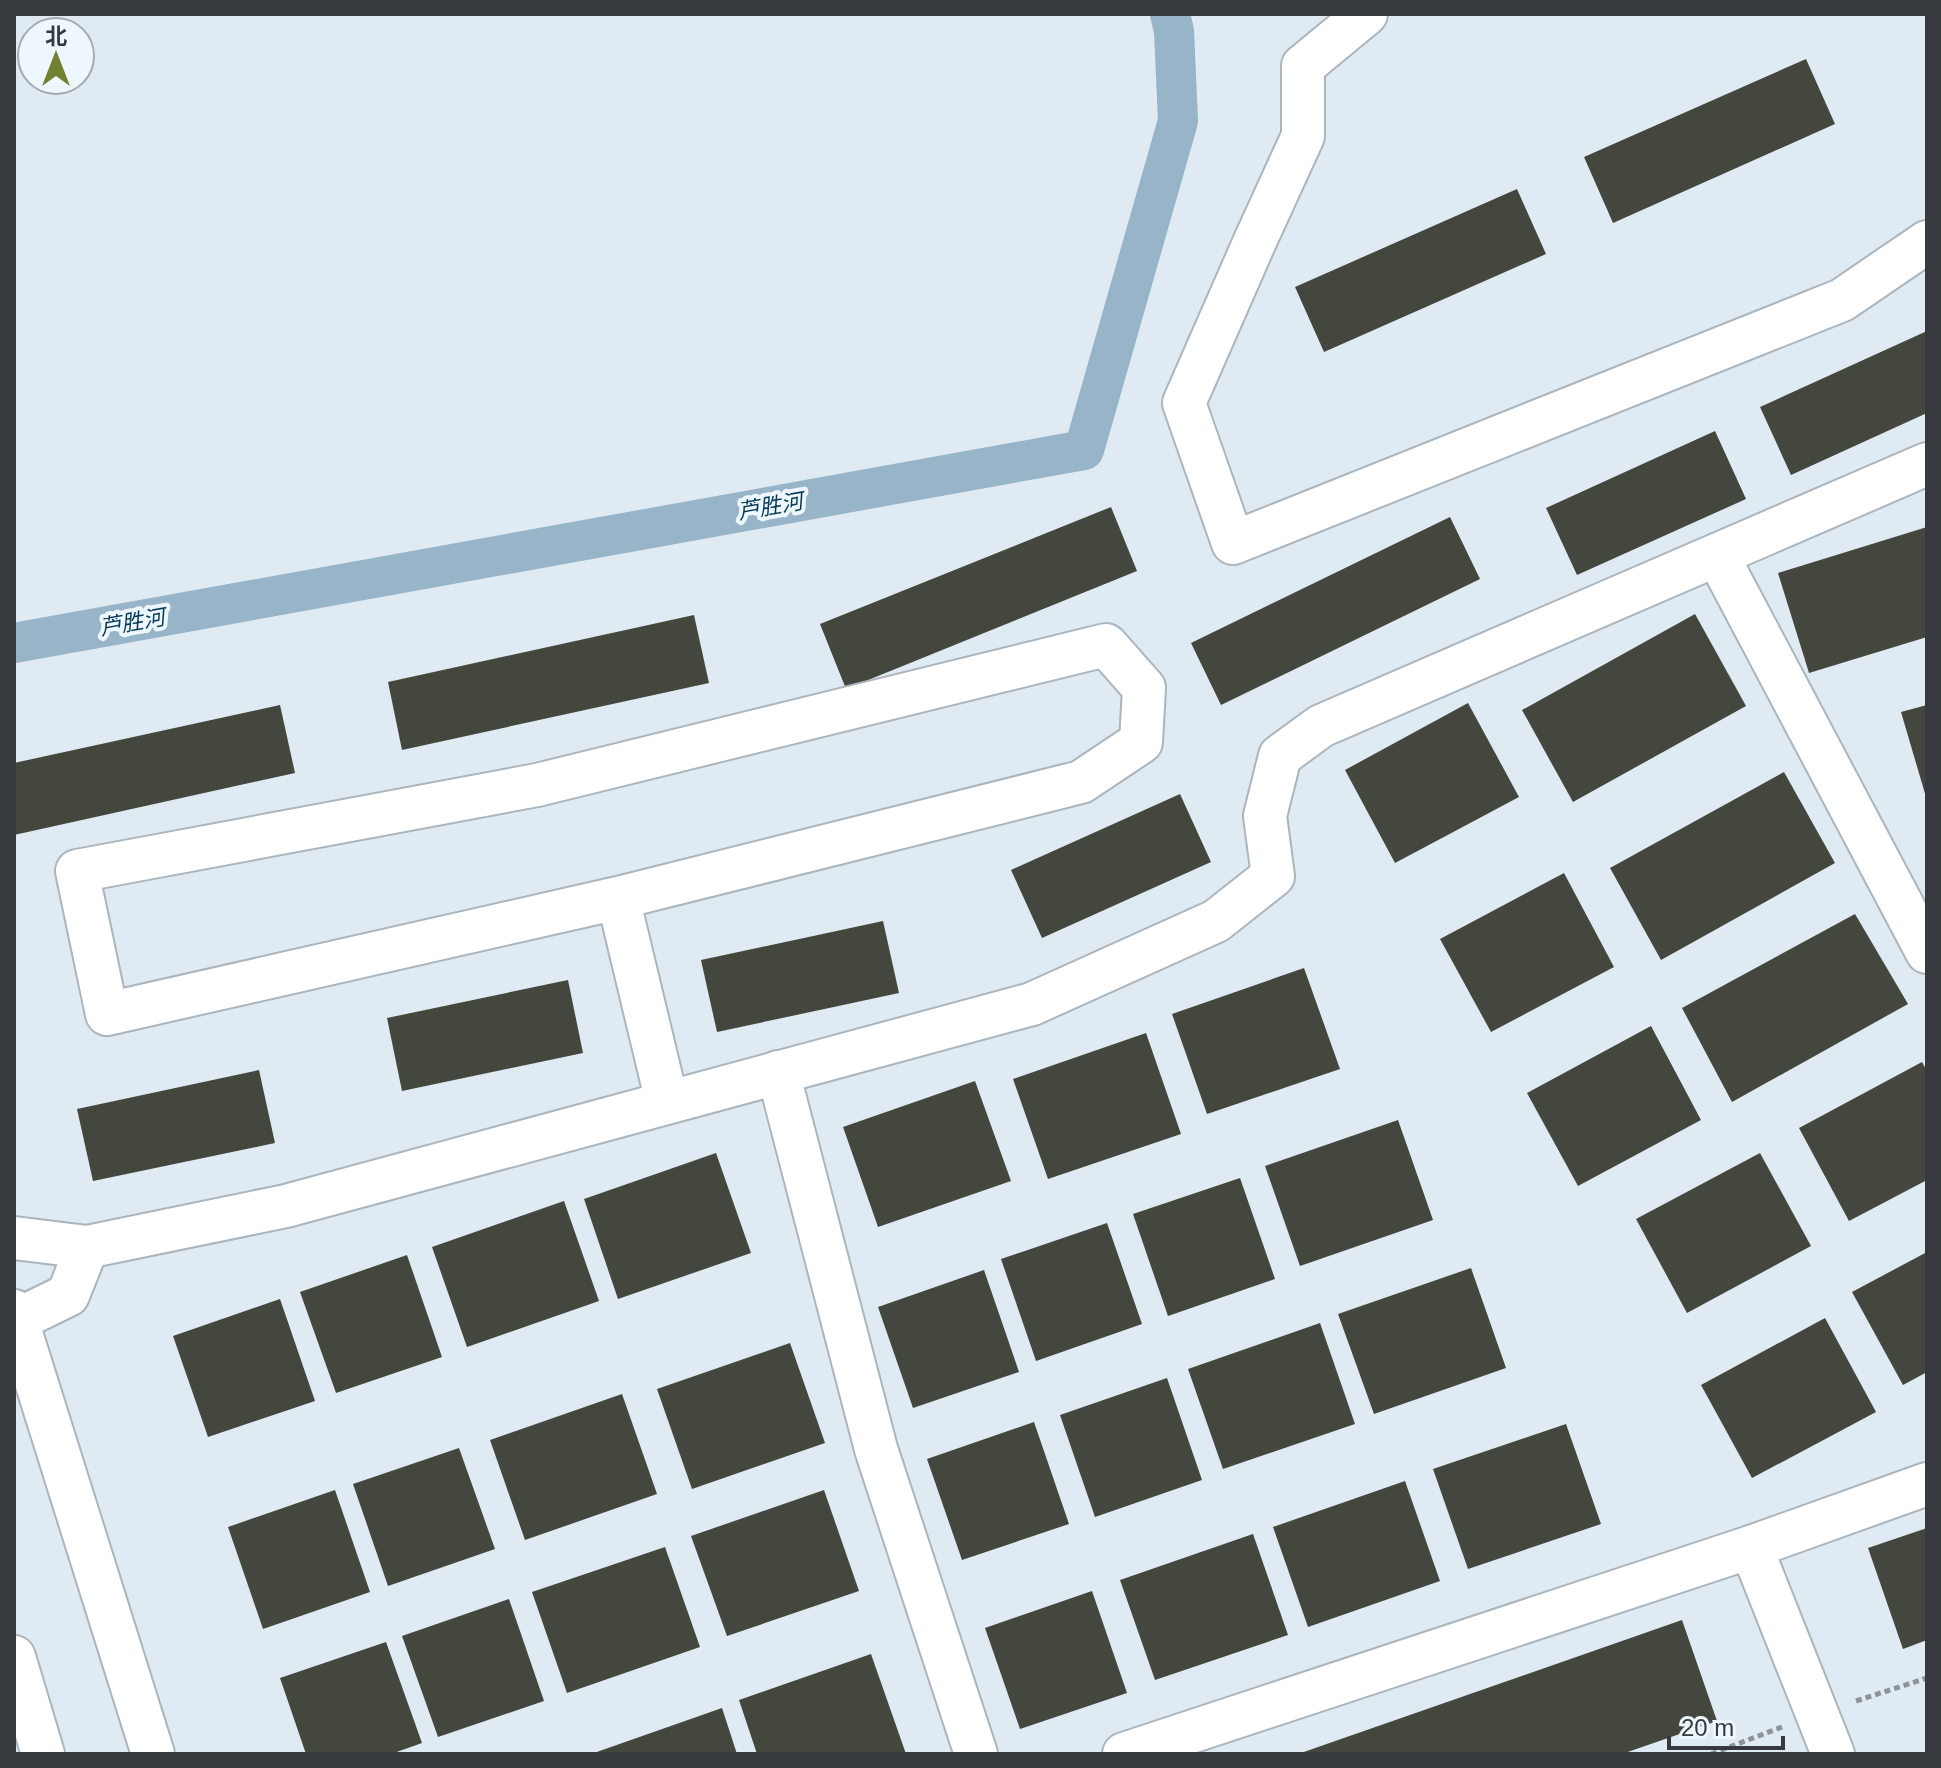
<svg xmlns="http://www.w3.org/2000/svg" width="1941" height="1768" font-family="Arial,'Noto Sans SC',sans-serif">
<rect width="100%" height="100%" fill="#dfeaf2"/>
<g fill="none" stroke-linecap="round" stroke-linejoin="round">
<!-- canal -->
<polyline stroke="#97b4c9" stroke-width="40" points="14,643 1084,450 1178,121 1174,31 1170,14"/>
</g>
<!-- building -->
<g fill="#44473d">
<polygon points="1806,59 1835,124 1613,223 1584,157"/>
<polygon points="1517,189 1546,254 1324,352 1295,287"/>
<polygon points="1927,331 1927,413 1791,475 1760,407"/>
<polygon points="1715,431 1746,499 1577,575 1546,508"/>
<polygon points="1111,507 1137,571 846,689 820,624"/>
<polygon points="1450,517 1480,579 1221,705 1191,643"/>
<polygon points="1927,527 1927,637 1809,673 1778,573"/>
<polygon points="1695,614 1746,706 1573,802 1522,710"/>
<polygon points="694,615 709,683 402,750 388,682"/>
<polygon points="1468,703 1519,797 1395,863 1345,770"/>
<polygon points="280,705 295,773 14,835 14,763"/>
<polygon points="1927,705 1927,797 1926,797 1901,712"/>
<polygon points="1784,772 1835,863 1661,960 1610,868"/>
<polygon points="1180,794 1211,862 1042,938 1011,870"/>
<polygon points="1564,873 1614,967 1491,1032 1440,939"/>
<polygon points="1855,914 1908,1004 1732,1102 1682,1008"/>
<polygon points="883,921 899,993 717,1032 701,960"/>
<polygon points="1304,968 1340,1069 1207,1114 1172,1014"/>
<polygon points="568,980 583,1053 402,1091 387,1018"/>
<polygon points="1651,1026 1701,1120 1578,1186 1527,1093"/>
<polygon points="1146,1033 1181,1134 1048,1179 1013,1079"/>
<polygon points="1922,1062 1927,1071 1927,1180 1849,1221 1799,1128"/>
<polygon points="259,1070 275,1143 93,1181 77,1109"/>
<polygon points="975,1081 1011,1181 878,1227 843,1127"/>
<polygon points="1398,1120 1433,1220 1300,1266 1265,1166"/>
<polygon points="716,1153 751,1253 618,1299 584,1199"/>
<polygon points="1760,1153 1811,1246 1687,1313 1636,1219"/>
<polygon points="1240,1178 1275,1279 1168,1316 1133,1214"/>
<polygon points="564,1201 599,1301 467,1347 432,1247"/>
<polygon points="1107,1223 1142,1324 1036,1361 1001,1259"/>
<polygon points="1927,1252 1927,1372 1903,1385 1852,1292"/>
<polygon points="407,1255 442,1357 336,1393 300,1292"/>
<polygon points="1471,1268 1506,1368 1374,1414 1338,1314"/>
<polygon points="984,1270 1019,1372 913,1408 878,1307"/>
<polygon points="280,1299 315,1401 208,1437 173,1336"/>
<polygon points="1825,1318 1876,1412 1752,1478 1701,1385"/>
<polygon points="1320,1323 1355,1424 1223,1469 1188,1369"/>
<polygon points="790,1343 825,1443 692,1489 657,1389"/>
<polygon points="1167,1378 1202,1480 1095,1517 1060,1415"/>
<polygon points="622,1394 657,1494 525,1540 490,1440"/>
<polygon points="1034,1422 1069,1524 962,1560 927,1459"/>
<polygon points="1566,1424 1601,1524 1468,1569 1433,1469"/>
<polygon points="459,1448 495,1549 388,1586 353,1484"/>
<polygon points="1405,1481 1440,1581 1308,1627 1273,1527"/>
<polygon points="335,1490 370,1592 263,1629 228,1527"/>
<polygon points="824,1490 859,1591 727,1636 691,1536"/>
<polygon points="1927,1528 1927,1640 1903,1649 1868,1548"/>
<polygon points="1253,1534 1288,1635 1155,1680 1120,1580"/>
<polygon points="665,1547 700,1647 567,1693 532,1592"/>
<polygon points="1092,1591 1127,1693 1020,1729 985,1628"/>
<polygon points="509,1599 544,1701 438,1737 402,1636"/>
<polygon points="1682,1620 1717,1721 1622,1754 1298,1754"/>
<polygon points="386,1642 422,1743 391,1754 306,1754 280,1678"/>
<polygon points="871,1654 906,1754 757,1754 739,1700"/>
<polygon points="722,1708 737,1754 591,1754"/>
</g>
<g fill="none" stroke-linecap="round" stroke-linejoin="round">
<defs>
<g id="minor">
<polyline points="1366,14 1303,66 1303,136 1255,241 1184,403 1233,543 1842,300 1927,242"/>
<polyline points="1717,555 1927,952"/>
<polyline points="618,898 107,1014 77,871 537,785 1106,645 1144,688 1141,742 1081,782 618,898 667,1102"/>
<polyline points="778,1072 876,1449 976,1754"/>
<polyline points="14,1238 87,1247 286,1206 1032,1004 1216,921 1273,876 1265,816 1280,756 1321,726 1927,464"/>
<polyline points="14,1311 153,1754"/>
<polyline points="17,1320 68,1295 87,1247"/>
<polyline points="14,1657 43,1754"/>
<polyline points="1124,1754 1751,1547"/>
<polyline points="1833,1754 1751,1547 1927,1484"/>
</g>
</defs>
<!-- minor casing -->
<use href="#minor" stroke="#abb5bd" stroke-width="46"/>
<!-- path -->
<g stroke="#8c949a" stroke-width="5" stroke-dasharray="6 4" stroke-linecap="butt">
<polyline points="1856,1701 1927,1678"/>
<polyline points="1711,1754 1782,1727"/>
</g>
<!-- minor -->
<use href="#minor" stroke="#fff" stroke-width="42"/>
</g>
<g text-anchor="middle" stroke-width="8" stroke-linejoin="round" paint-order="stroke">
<!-- water labels -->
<g font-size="22" font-style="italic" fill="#063c5a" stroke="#eef7fe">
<text transform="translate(770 506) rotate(-10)" y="8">芦胜河</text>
<text transform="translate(132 622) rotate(-10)" y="8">芦胜河</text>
</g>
</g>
<!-- border -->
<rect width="1941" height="1768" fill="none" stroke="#363a3e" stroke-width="32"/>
<!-- north arrow -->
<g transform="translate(56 56)"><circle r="38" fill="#eef7fe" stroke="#a4abb1" stroke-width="2"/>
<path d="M0-6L14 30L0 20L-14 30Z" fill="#718130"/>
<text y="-12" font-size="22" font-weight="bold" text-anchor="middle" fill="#363a3e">北</text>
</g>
<!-- scale -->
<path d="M1669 1736v12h114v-12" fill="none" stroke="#363a3e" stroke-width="4"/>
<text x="1681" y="1736" font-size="24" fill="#363a3e" stroke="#eef7fe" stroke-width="6" paint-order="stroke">20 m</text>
</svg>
